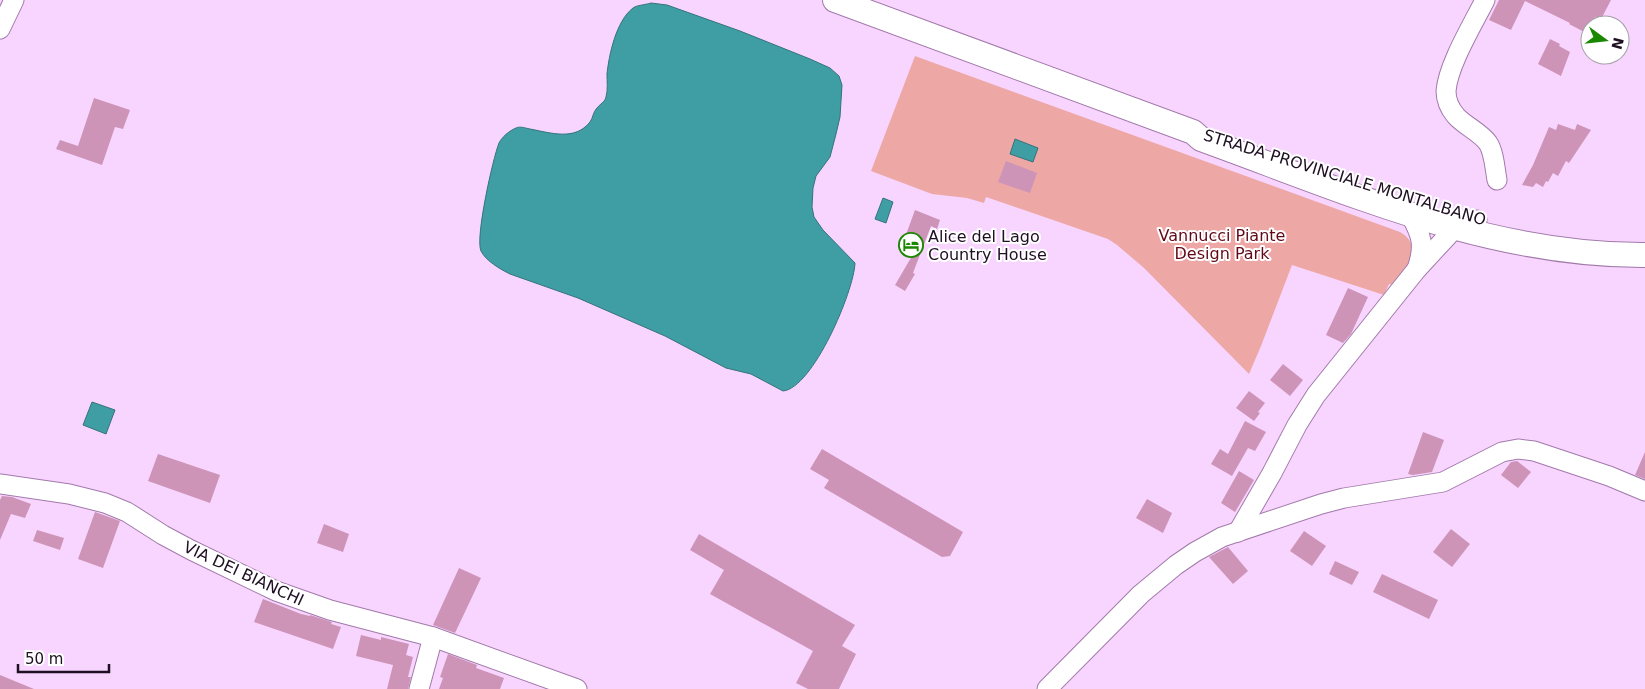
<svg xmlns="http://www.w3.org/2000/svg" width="1645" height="689" font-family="'DejaVu Sans',sans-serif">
<rect width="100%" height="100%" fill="#f8d5ff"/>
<!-- green -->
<path fill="#eda8a6" d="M915,56L1400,232C1425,246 1406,270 1394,285L1389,284L1384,295L1292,265L1261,346L1249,374L1144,268L1117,245L1108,239L986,197L984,203L967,198L932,194L871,171Z"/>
<!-- water -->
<g fill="#3f9ea4" stroke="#35737d">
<path d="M651,3L667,5L740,31L810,59L830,68L839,76L842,85L840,117L836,134L830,157L816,176L813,188L812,207L814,217L823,230L855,263C854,291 813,388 783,391L751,374L726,368L665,336L578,298L510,274C500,269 486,261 481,251C475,238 493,158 499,143C502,137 509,131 516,128C520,126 525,128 530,129C551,133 575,141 590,122C593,118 593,112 597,108C600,104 605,102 606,97C608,90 607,81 607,74C609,55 616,21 633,8C637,5 645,5 651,3Z"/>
<polygon points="1015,139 1038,148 1033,162 1010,154"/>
<polygon points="883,198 893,202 886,223 875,219"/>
<polygon points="92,402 115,410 106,434 83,425"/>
</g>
<!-- building -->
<g fill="#cd94b8">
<polygon points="1499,0 1611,0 1598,25 1590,25 1590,35 1569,24 1570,23 1525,1 1511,30 1489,20"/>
<polygon points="1550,39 1560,44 1559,46 1570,52 1561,76 1538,64"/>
<polygon points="94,98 130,110 123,129 115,127 102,165 56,149 60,140 78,146"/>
<polygon points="1558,124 1575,130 1577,124 1591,130 1569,163 1566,161 1558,176 1553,173 1548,182 1546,181 1543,187 1536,183 1533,187 1522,185 1533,165 1549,127 1556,130"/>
<polygon points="1006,161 1037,173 1030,193 998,182"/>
<polygon points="915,210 940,220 937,229 931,226 913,273 915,274 905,291 895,285 912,256 900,251"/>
<polygon points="1348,288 1368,297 1351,334 1343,343 1326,335"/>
<polygon points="1283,364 1303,380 1290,396 1270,380"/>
<polygon points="1249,391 1265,403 1258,412 1260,413 1254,421 1236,408"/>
<polygon points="1245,421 1266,432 1255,451 1248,448 1232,476 1211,464 1220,449 1228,454"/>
<polygon points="1423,432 1444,440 1432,472 1413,475 1408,474"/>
<polygon points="822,449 963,532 950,556 942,557 824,488 829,480 810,469"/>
<polygon points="1645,452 1645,479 1635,475"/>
<polygon points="158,454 220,475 210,503 148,481"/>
<polygon points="1517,461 1531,472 1518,488 1501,475 1511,462"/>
<polygon points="1239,471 1254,480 1235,512 1221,503"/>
<polygon points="2,496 12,497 31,504 25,518 11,514 0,540 0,500"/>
<polygon points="1147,499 1172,513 1163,533 1136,518"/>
<polygon points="95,512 120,521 103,568 78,559"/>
<polygon points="324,524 349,534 343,552 317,543"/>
<polygon points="1451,529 1470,544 1452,567 1433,552"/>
<polygon points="37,530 64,538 60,550 33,541"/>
<polygon points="1304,531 1326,546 1312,566 1290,551"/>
<polygon points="699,534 855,625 842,646 856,654 839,689 808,689 796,683 813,651 710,594 724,570 690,550"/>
<polygon points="1228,547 1248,571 1233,584 1209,557"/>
<polygon points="1335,561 1359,572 1352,585 1329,574"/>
<polygon points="459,568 481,578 455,633 433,625"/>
<polygon points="1382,574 1438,600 1429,619 1373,592"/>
<polygon points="263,599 301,614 310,616 310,615 332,622 331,624 341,627 333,649 254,622"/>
<polygon points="361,635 381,640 381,637 409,644 406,655 413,657 408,677 411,677 408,689 387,689 393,665 356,656"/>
<polygon points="448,654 477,665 476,668 504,678 500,689 439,689 443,678 440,677"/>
<polygon points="0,675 34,689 0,689"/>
</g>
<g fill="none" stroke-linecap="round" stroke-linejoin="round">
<defs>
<g id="minor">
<path d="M1485,0C1473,24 1448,65 1446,91C1446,101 1450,109 1456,116C1465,126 1480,132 1488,143C1494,152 1495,169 1497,180"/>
<polyline points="0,29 14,0"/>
<path d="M1410,214C1422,236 1425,245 1417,269"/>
<polyline points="0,484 69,494 105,503 127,512 163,535 191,550 276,591 330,610 433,637 577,689"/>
<polyline points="1238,532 1272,473 1297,425 1316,395 1417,269 1455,228 1464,223 1477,220"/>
<polyline points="419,689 433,637"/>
<polyline points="1047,689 1141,594 1176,565 1195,552 1222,537 1321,504 1344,498 1443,482 1502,452 1518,449 1534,451 1609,476 1645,491"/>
</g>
<path id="major" d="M835,0L1193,132L1201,139C1345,191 1489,256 1645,255"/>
</defs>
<!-- minor casing -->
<use href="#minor" stroke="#a27aaa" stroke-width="21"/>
<!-- major casing -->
<use href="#major" stroke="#a27aaa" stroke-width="26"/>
<!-- minor -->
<use href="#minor" stroke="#fff" stroke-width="19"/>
<!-- major -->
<use href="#major" stroke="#fff" stroke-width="24"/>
</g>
<!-- icons -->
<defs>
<symbol id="hotel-ring" viewBox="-11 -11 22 22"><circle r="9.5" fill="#fff" stroke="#1a8700" stroke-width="1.5"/><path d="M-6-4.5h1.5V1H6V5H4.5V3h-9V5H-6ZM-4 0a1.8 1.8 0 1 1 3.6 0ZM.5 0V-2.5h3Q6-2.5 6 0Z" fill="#1a8700"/></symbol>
</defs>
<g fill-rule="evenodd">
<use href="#hotel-ring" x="897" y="231" width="28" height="28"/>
</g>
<g text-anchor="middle" stroke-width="4" stroke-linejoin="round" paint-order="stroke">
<!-- street labels -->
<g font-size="16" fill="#1f0f22" stroke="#fff">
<text transform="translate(1345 177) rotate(17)" y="6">STRADA PROVINCIALE MONTALBANO</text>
<text transform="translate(244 573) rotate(25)" y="6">VIA DEI BIANCHI</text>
</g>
<!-- park labels -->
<g font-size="16" fill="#610916" stroke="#fff">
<text x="1222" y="241">Vannucci Piante<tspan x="1222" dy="18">Design Park</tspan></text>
</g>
<!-- poi labels -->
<g font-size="16" fill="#1f0f22" stroke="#fff" text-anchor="start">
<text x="928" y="242">Alice del Lago<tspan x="928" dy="18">Country House</tspan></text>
</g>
</g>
<!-- north arrow -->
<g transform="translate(1605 40) rotate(105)"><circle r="24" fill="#ffffff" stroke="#a59fa7"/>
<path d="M0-4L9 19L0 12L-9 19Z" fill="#1a8700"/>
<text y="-8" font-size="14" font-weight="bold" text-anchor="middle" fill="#1f0f22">N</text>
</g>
<!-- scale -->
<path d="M18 664v8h91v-8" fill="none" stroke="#1f0f22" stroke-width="2.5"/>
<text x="25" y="664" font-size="15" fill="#1f0f22" stroke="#ffffff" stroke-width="4" paint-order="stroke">50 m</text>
</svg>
